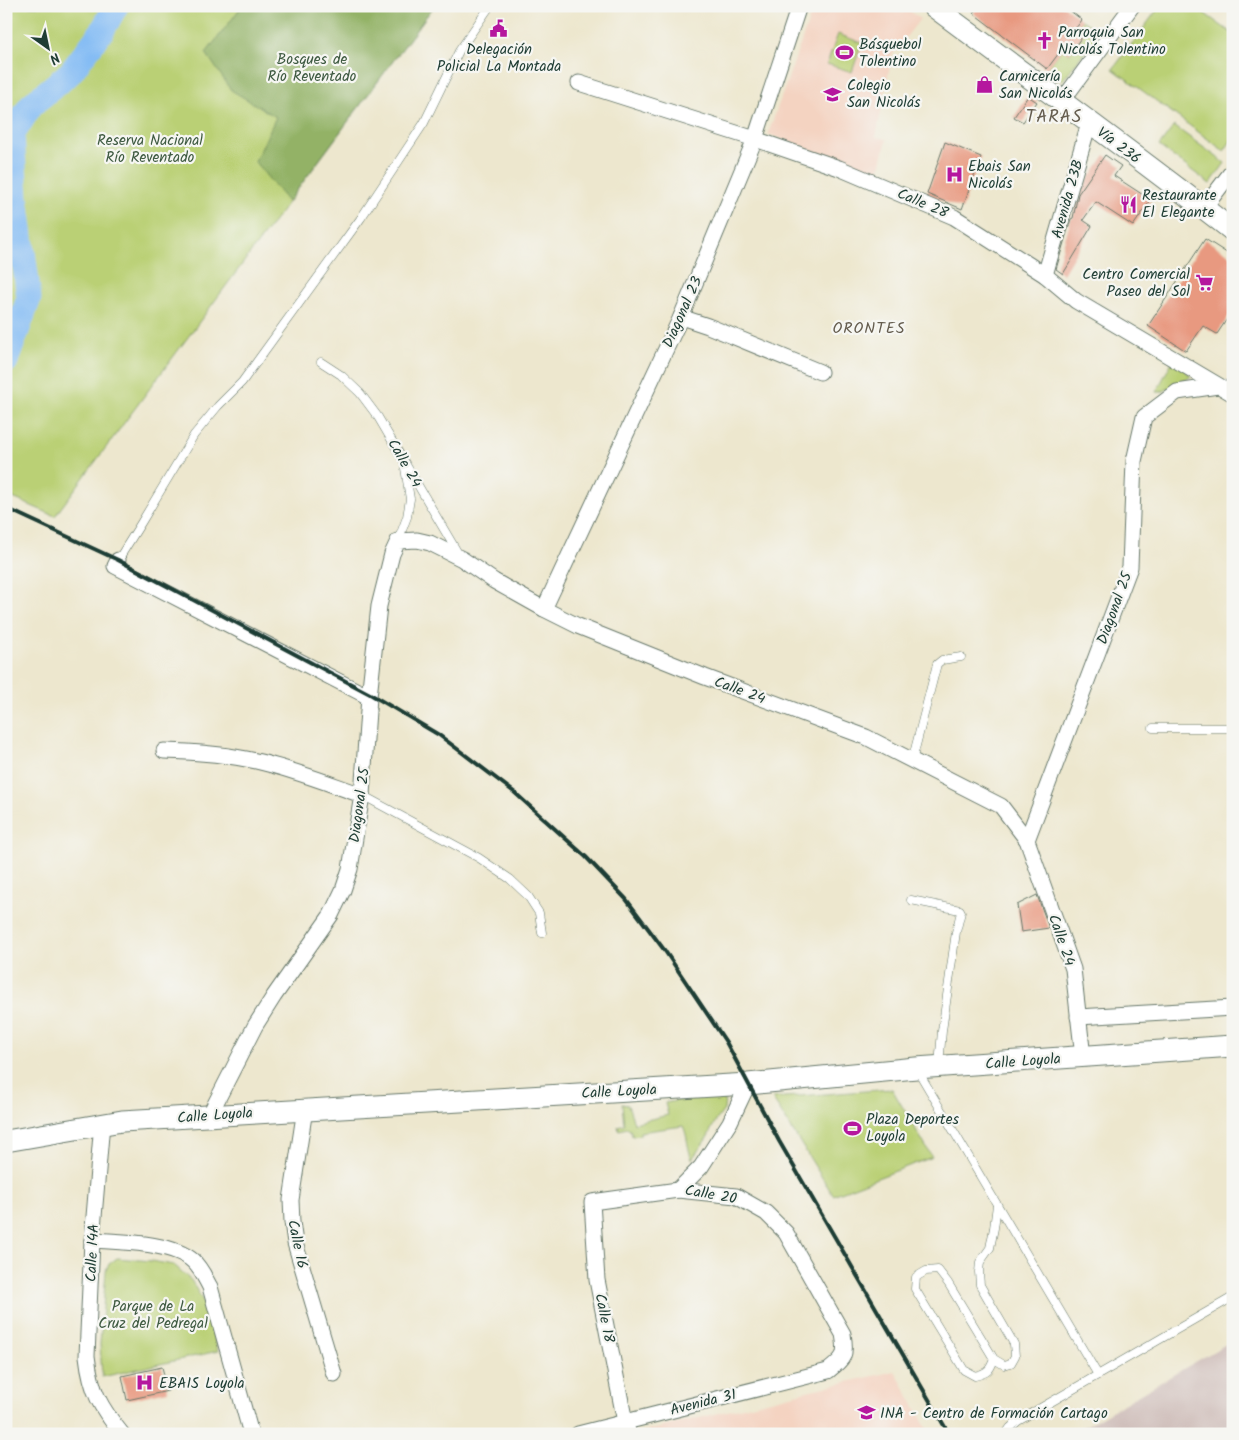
<svg xmlns="http://www.w3.org/2000/svg" width="1239" height="1440" font-family="Kalam,sans-serif">
<rect width="100%" height="100%" fill="#f6f6f2"/>
<filter id="ink" filterUnits="userSpaceOnUse"><feTurbulence type="fractalNoise" baseFrequency=".02" numOctaves="2"/><feDisplacementMap in="SourceGraphic" scale="10" xChannelSelector="R" yChannelSelector="G"/><feConvolveMatrix kernelMatrix="1 2 1 2 8 2 1 2 1" color-interpolation-filters="sRGB"/></filter>
<filter id="wash" filterUnits="userSpaceOnUse"><feTurbulence type="fractalNoise" baseFrequency=".0096" numOctaves="4" result="noise"/><feDisplacementMap in="SourceGraphic" scale="20" xChannelSelector="R" yChannelSelector="G"/><feGaussianBlur stdDeviation="1.12" result="paint"/><feColorMatrix in="noise" values="0 0 0 0 0 0 0 0 0 0 0 0 0 0 0 0 0 1.4 0 .05"/><feComposite in="paint" operator="in"/></filter>
<g filter="url(#wash)">
<rect width="100%" height="100%" fill="#ede7ce"/>
<!-- built -->
<g fill="#f4d3c1">
<polygon points="814,6 904,6 920,19 892,55 876,137 887,139 878,175 768,134"/>
<polygon points="895,1371 930,1434 643,1434 643,1432 803,1392"/>
</g>
<!-- industrial -->
<polygon fill="#d0c0bc" points="1233,1340 1233,1434 1072,1434"/>
<!-- green -->
<g fill="#bad074" stroke="#6c8654">
<polygon points="6,6 434,6 55,516 6,495"/>
<polygon points="1160,6 1194,6 1233,34 1233,138 1224,151 1113,69"/>
<polygon points="1082,20 1100,32 1062,81 1047,69 1062,49 1069,54 1084,34 1076,28"/>
<polygon points="838,34 862,43 852,72 827,64"/>
<polygon points="1174,126 1225,163 1210,184 1159,146"/>
<polygon points="1173,360 1191,376 1162,392 1156,392"/>
<polygon points="892,1089 932,1157 833,1195 772,1098"/>
<path d="M710,1095L725,1099L724,1110L715,1122L707,1138L692,1159C687,1148 688,1136 683,1126L640,1132V1135L632,1136L631,1131L627,1128L619,1130L618,1126L624,1124L622,1104L628,1105L634,1123L668,1115L665,1103L689,1098H700Z"/>
<polygon points="117,1258 151,1261 174,1265 191,1280 203,1301 218,1351 102,1377 100,1344 106,1271 108,1265"/>
</g>
<!-- forest -->
<polygon fill="#93b266" stroke="#59784d" points="242,6 434,6 288,202 255,162 276,117 231,90 206,53"/>
<g fill="none" stroke-linecap="round" stroke-linejoin="round">
<!-- river -->
<polyline stroke="#84bcf4" stroke-width="25" points="6,361 29,298 16,198 12,135 31,105 70,73 102,31 116,6"/>
</g>
<g id="blocks">
<!-- building -->
<g fill="#e89980">
<polygon points="978,6 1064,6 1082,20 1076,28 1084,34 1069,54 1062,49 1047,69 973,13"/>
<polygon points="1028,96 1037,102 1023,122 1014,117"/>
<polygon points="945,142 981,157 962,209 927,194"/>
<polygon points="1105,155 1121,166 1114,176 1151,200 1133,226 1096,202 1083,220 1092,226 1063,274 1056,269 1071,219 1073,218 1078,194"/>
<polygon points="1205,239 1233,257 1233,310 1217,334 1203,326 1186,351 1148,326"/>
<polygon points="1037,895 1049,928 1021,932 1017,905"/>
<polygon points="162,1367 168,1391 127,1400 122,1376"/>
</g>
</g>
</g>
<g filter="url(#ink)">
<use href="#blocks" fill-opacity="0" stroke="#67786a" stroke-width="1"/>
<g fill="none" stroke-linecap="round" stroke-linejoin="round">
<defs>
<g id="lane">
<polyline points="321,362 341,375 360,393 378,417 459,555"/>
<polyline points="398,541 407,517 410,499 405,468"/>
<polyline points="118,560 141,523 194,435 218,406 242,382 361,218 424,123 459,51 490,6"/>
<polyline points="1153,728 1233,728"/>
<polyline points="912,761 937,664 942,660 961,657"/>
<polyline points="362,795 479,858 510,879 528,896 539,913 542,933"/>
<polyline points="911,900 960,910 961,912 956,932 942,1031 939,1065"/>
<polyline points="918,1071 1098,1375"/>
<path d="M994,1359C990,1371 987,1373 975,1376L964,1370L915,1289L916,1277L926,1271L938,1270L948,1283L994,1359L1004,1365L1011,1363L1015,1356L1014,1344L980,1285L979,1272L980,1262L990,1248L994,1228L997,1205"/>
<polyline points="1006,1434 1010,1428 1018,1421 1233,1297"/>
</g>
<g id="street">
<polyline points="579,83 755,139 839,168 954,217 1045,275 1076,301 1233,394"/>
<polyline points="1062,101 1132,6"/>
<polyline points="1204,208 1233,170"/>
<polyline points="1045,275 1089,123"/>
<polyline points="681,317 708,326 820,372"/>
<polyline points="118,560 115,566 369,697"/>
<polyline points="544,609 681,317 755,139 799,6"/>
<path d="M164,751C195,752 226,754 256,761C292,769 327,783 362,795"/>
<polyline points="1027,840 1130,567 1134,461 1144,417 1177,392 1218,386"/>
<polyline points="1078,1017 1233,1008"/>
<polyline points="305,1109 291,1200 292,1222 295,1243 334,1374"/>
<polyline points="209,1116 255,1026 274,996 331,915 343,890 350,869 362,795 369,697 379,606 392,554 398,541 417,540 430,543 462,559 494,581 544,609 578,626 705,677 866,737 1001,806 1027,840 1073,969 1083,1057"/>
<path d="M102,1123L92,1240L87,1356C91,1391 100,1407 122,1434"/>
<path d="M92,1240C119,1242 173,1242 193,1261C201,1268 205,1278 210,1287L251,1434"/>
<path d="M578,1434L828,1371C844,1358 847,1356 843,1334L786,1233L766,1213L736,1196L678,1190L701,1167L730,1122L748,1084"/>
<polyline points="629,1434 625,1422 597,1280 592,1202 678,1190"/>
</g>
<g id="secondary">
<path d="M933,6C1033,81 1135,154 1233,231"/>
<polyline points="6,1141 122,1121 748,1084 916,1068 1233,1046"/>
</g>
</defs>
<!-- lane casing -->
<use href="#lane" stroke="#67786a" stroke-width="9"/>
<!-- street casing -->
<use href="#street" stroke="#67786a" stroke-width="17"/>
<!-- secondary casing -->
<use href="#secondary" stroke="#67786a" stroke-width="23"/>
<!-- lane -->
<use href="#lane" stroke="#fff" stroke-width="8"/>
<!-- street -->
<use href="#street" stroke="#fff" stroke-width="15"/>
<!-- secondary -->
<use href="#secondary" stroke="#fff" stroke-width="21"/>
<!-- rail -->
<polyline stroke="#1f3d34" stroke-width="4" points="6,508 118,560 370,694 439,735 514,792 586,857 626,899 665,951 726,1042 779,1141 949,1434"/>
</g>
</g>
<!-- icons -->
<defs>
<symbol id="civic-bare" viewBox="-9 -9 18 18"><path d="M-.6-6.5H3V-4.5H.6V-3L4-1V1h2V6H-6V1h2V-1L-.6-3ZM-1.2 2.5V6h2.4V2.5Z" fill="#b5179e" stroke="#f6f6f2" stroke-width="2.5" paint-order="stroke"/></symbol>
<symbol id="church-bare" viewBox="-9 -9 18 18"><path d="M-1.2-6h2.4v3.5h3.3v2.4h-3.3V6h-2.4V-.1h-3.3v-2.4h3.3Z" fill="#b5179e" stroke="#f6f6f2" stroke-width="2.5" paint-order="stroke"/></symbol>
<symbol id="stadium-bare" viewBox="-9 -9 18 18"><path d="M0-5a6.5 5 0 1 0 0 10a6.5 5 0 1 0 0-10ZM-3.5-1.8h7v3.6h-7Z" fill="#b5179e" stroke="#f6f6f2" stroke-width="2.5" paint-order="stroke"/></symbol>
<symbol id="shop-bare" viewBox="-9 -9 18 18"><path d="M-5-2.5h2.3a2.7 3.5 0 0 1 5.4 0H5L5.5 6h-11ZM-1.5-2.5h3a1.5 2.3 0 0 0-3 0Z" fill="#b5179e" stroke="#f6f6f2" stroke-width="2.5" paint-order="stroke"/></symbol>
<symbol id="school-bare" viewBox="-9 -9 18 18"><path d="M0-5L7-2L0 1L-7-2ZM-4 1L0 2.5L4 1V4Q0 6-4 4Z" fill="#b5179e" stroke="#f6f6f2" stroke-width="2.5" paint-order="stroke"/></symbol>
<symbol id="hospital-bare" viewBox="-9 -9 18 18"><path d="M-5-5h3v3.5h4V-5h3V5h-3V1.5h-4V5h-3Z" fill="#b5179e" stroke="#f6f6f2" stroke-width="2.5" paint-order="stroke"/></symbol>
<symbol id="restaurant-bare" viewBox="-9 -9 18 18"><path d="M-5-6h1v4h1v-4h1v4h1v-4h1v5L-1.5 .5V6h-2V.5L-5-1ZM5-6V6H3V1.5H1.5Q1.5-4 5-6Z" fill="#b5179e" stroke="#f6f6f2" stroke-width="2.5" paint-order="stroke"/></symbol>
<symbol id="supermarket-bare" viewBox="-9 -9 18 18"><path d="M-6-5.5h2.5l.6 2H6L4.5 2H-2.5L-4.4-4H-6ZM-1.5 3.2a1.3 1.3 0 1 0 .1 0ZM3 3.2a1.3 1.3 0 1 0 .1 0Z" fill="#b5179e" stroke="#f6f6f2" stroke-width="2.5" paint-order="stroke"/></symbol>
<symbol id="university-bare" viewBox="-9 -9 18 18"><path d="M0-5L7-2L0 1L-7-2ZM-4 1L0 2.5L4 1V4Q0 6-4 4Z" fill="#b5179e" stroke="#f6f6f2" stroke-width="2.5" paint-order="stroke"/></symbol>
</defs>
<g fill-rule="evenodd">
<use href="#civic-bare" x="486" y="16" width="25" height="25"/>
<use href="#church-bare" x="1032" y="28" width="25" height="25"/>
<use href="#stadium-bare" x="832" y="40" width="25" height="25"/>
<use href="#shop-bare" x="972" y="72" width="25" height="25"/>
<use href="#school-bare" x="820" y="82" width="25" height="25"/>
<use href="#hospital-bare" x="942" y="162" width="25" height="25"/>
<use href="#restaurant-bare" x="1116" y="192" width="25" height="25"/>
<use href="#supermarket-bare" x="1192" y="270" width="25" height="25"/>
<use href="#stadium-bare" x="840" y="1116" width="25" height="25"/>
<use href="#hospital-bare" x="132" y="1370" width="25" height="25"/>
<use href="#university-bare" x="854" y="1400" width="25" height="25"/>
</g>
<g text-anchor="middle" stroke-width="4.5" stroke-linejoin="round" paint-order="stroke">
<!-- poi labels -->
<g font-size="15" fill="#1f3d34" stroke="#f6f6f2" text-anchor="start">
<text x="1058" y="37">Parroquia San<tspan x="1058" dy="17">Nicolás Tolentino</tspan></text>
<text x="859" y="49">Básquebol<tspan x="859" dy="17">Tolentino</tspan></text>
<text x="499" y="54" text-anchor="middle">Delegación<tspan x="499" dy="17">Policial La Montada</tspan></text>
<text x="999" y="81">Carnicería<tspan x="999" dy="17">San Nicolás</tspan></text>
<text x="847" y="90">Colegio<tspan x="847" dy="17">San Nicolás</tspan></text>
<text x="968" y="171">Ebais San<tspan x="968" dy="17">Nicolás</tspan></text>
<text x="1142" y="200">Restaurante<tspan x="1142" dy="17">El Elegante</tspan></text>
<text x="1190" y="279" text-anchor="end">Centro Comercial<tspan x="1190" dy="17">Paseo del Sol</tspan></text>
<text x="866" y="1124">Plaza Deportes<tspan x="866" dy="17">Loyola</tspan></text>
<text x="159" y="1388">EBAIS Loyola</text>
<text x="880" y="1418">INA - Centro de Formación Cartago</text>
</g>
<!-- park labels -->
<g font-size="15" fill="#3e5a41" stroke="#f6f6f2">
<text x="312" y="64">Bosques de<tspan x="312" dy="17">Río Reventado</tspan></text>
<text x="150" y="145">Reserva Nacional<tspan x="150" dy="17">Río Reventado</tspan></text>
<text x="153" y="1311">Parque de La<tspan x="153" dy="17">Cruz del Pedregal</tspan></text>
</g>
<!-- street labels -->
<g font-size="15" fill="#1f3d34" stroke="#f6f6f2">
<text transform="translate(1119 145) rotate(37)" y="5">Vía 236</text>
<text transform="translate(1067 199) rotate(-74)" y="5">Avenida 23B</text>
<text transform="translate(923 203) rotate(23)" y="5">Calle 28</text>
<text transform="translate(682 312) rotate(-66)" y="5">Diagonal 23</text>
<text transform="translate(405 463) rotate(60)" y="5">Calle 24</text>
<text transform="translate(1114 608) rotate(-70)" y="5">Diagonal 25</text>
<text transform="translate(740 690) rotate(20)" y="5">Calle 24</text>
<text transform="translate(359 805) rotate(-82)" y="5">Diagonal 25</text>
<text transform="translate(1062 940) rotate(71)" y="5">Calle 24</text>
<text transform="translate(1023 1061) rotate(-4)" y="5">Calle Loyola</text>
<text transform="translate(619 1091) rotate(-3)" y="5">Calle Loyola</text>
<text transform="translate(215 1115) rotate(-4)" y="5">Calle Loyola</text>
<text transform="translate(711 1194) rotate(10)" y="5">Calle 20</text>
<text transform="translate(298 1244) rotate(78)" y="5">Calle 16</text>
<text transform="translate(92 1253) rotate(-87)" y="5">Calle 14A</text>
<text transform="translate(605 1318) rotate(79)" y="5">Calle 18</text>
<text transform="translate(703 1402) rotate(-14)" y="5">Avenida 31</text>
</g>
<!-- neighbourhood labels -->
<g font-size="16" letter-spacing="1" fill="#655d4f" stroke="#f6f6f2">
<text x="869" y="333">ORONTES</text>
</g>
<!-- quarter labels -->
<g font-size="18" letter-spacing="1" fill="#655d4f" stroke="#f6f6f2">
<text x="1054" y="122">TARAS</text>
</g>
</g>
<!-- margin -->
<rect width="1239" height="1440" fill="none" stroke="#f6f6f2" stroke-width="25"/>
<!-- north arrow -->
<g transform="translate(48 48) rotate(147)" stroke="#f6f6f2" stroke-width="4" paint-order="stroke">
<path d="M0-4L9 19L0 12L-9 19Z" fill="#1f3d34"/>
<text y="-8" font-size="14" font-weight="bold" text-anchor="middle" fill="#1f3d34">N</text>
</g>
</svg>
